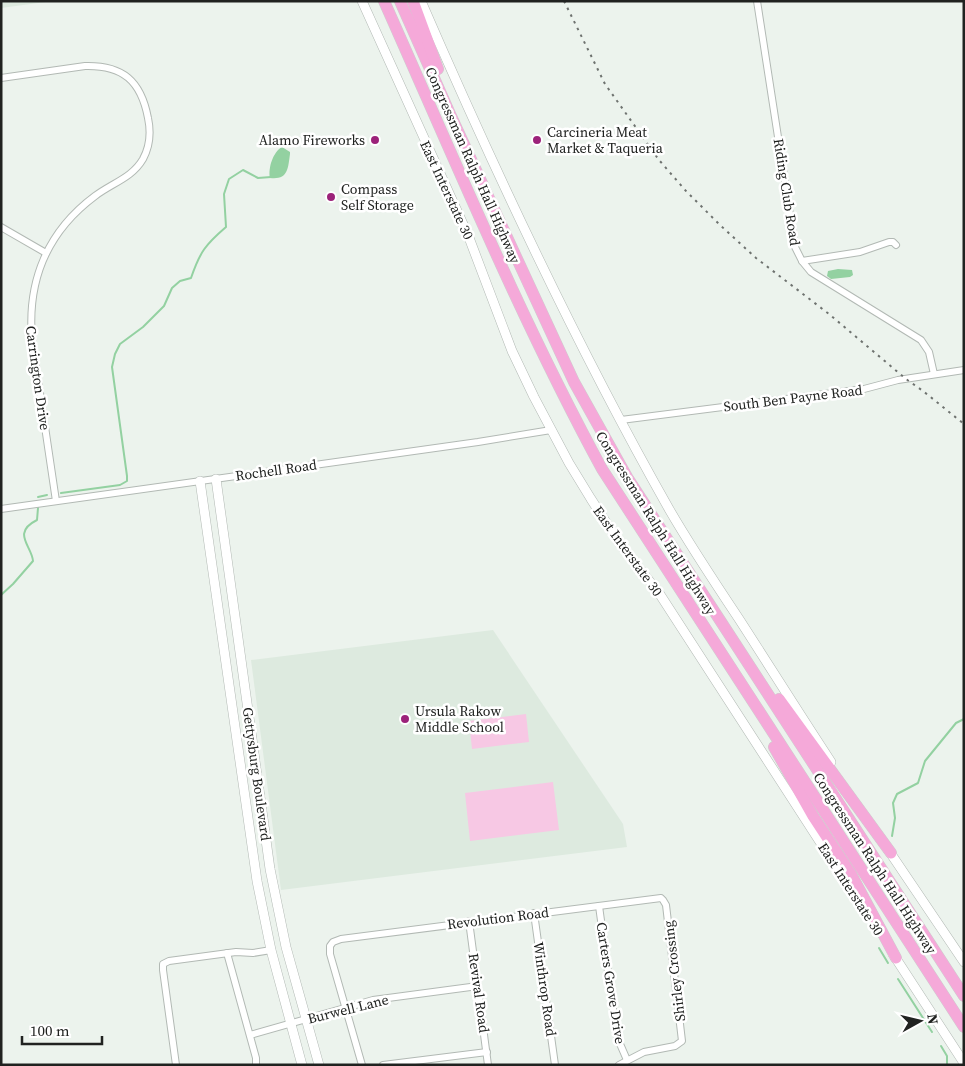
<svg xmlns="http://www.w3.org/2000/svg" width="965" height="1066" font-family="'Source Serif 4',serif">
<rect width="100%" height="100%" fill="#ecf3ed"/>
<!-- built -->
<g fill="#ddeadf">
<polygon points="1,1 53,1 1,8"/>
<polygon points="493,630 623,824 627,847 281,890 251,660"/>
</g>
<!-- green -->
<g fill="#f7c8e4">
<polygon points="526,714 529,742 472,749 469,721"/>
<polygon points="553,782 559,830 470,841 465,793"/>
</g>
<!-- water -->
<g fill="#93d1a1">
<path d="M282,147L290,152V154C288,169 288,180 270,178C268,168 273,152 282,147Z"/>
<polygon points="838,269 852,270 853,275 850,277 831,279 827,276 828,271"/>
</g>
<g fill="none" stroke-linecap="round" stroke-linejoin="round">
<!-- stream -->
<g stroke="#93d1a1" stroke-width="2">
<path d="M61,493L120,485L127,481V476L112,367L115,354L120,344L143,327L164,306L172,288L180,281L191,278C200,252 205,245 226,227L224,194L229,179L243,170L258,178L271,177"/>
<polyline points="38,497 47,495"/>
<path d="M1,595L13,584L33,561C32,546 11,533 37,520L38,508"/>
<polyline points="892,836 895,818 893,803 897,794 918,783 925,761 956,723 964,719"/>
<polyline points="879,948 888,963"/>
<polyline points="898,979 932,1032"/>
<polyline points="941,1046 947,1056 947,1065"/>
</g>
<defs>
<g id="street">
<polyline points="757,1 795,247 802,261 811,272 921,340 929,352 934,374"/>
<path d="M1,78L85,66C123,65 141,81 148,118C151,132 150,146 143,159C132,178 112,183 95,196C48,231 27,280 32,339L56,501"/>
<polyline points="1,227 46,253"/>
<polyline points="802,261 860,252 889,242 893,242 896,245"/>
<polyline points="621,420 864,389 898,380 964,370"/>
<polyline points="1,509 478,442 551,430"/>
<polyline points="599,906 617,1037 627,1060"/>
<polyline points="534,913 555,1065"/>
<polyline points="469,921 488,1065"/>
<polyline points="227,953 256,1058 256,1065"/>
<polyline points="250,1035 373,1000 478,986"/>
<polyline points="176,1065 163,970 163,964 169,961 236,952 253,953 271,950"/>
<polyline points="362,1065 330,954 330,946 333,942 341,939 661,898 663,900 666,905 682,1041 675,1046 644,1052 619,1065"/>
<polyline points="383,1065 487,1052"/>
</g>
<g id="secondary">
<polyline points="362,1 468,235 512,351 534,397 569,463 591,499 620,544 659,593 868,916"/>
<path d="M421,1C496,174 576,345 669,509C691,547 715,583 739,619C770,667 800,715 831,762"/>
<polyline points="216,479 270,869 286,947 319,1065"/>
<polyline points="200,481 257,881 271,950 302,1065"/>
<polyline points="887,848 964,962"/>
<polyline points="893,954 964,1063"/>
</g>
<g id="highway">
<path d="M384,1C454,158 520,318 602,469L964,1027"/>
<polyline points="400,1 450,114 574,382 627,477 964,996"/>
<polyline points="413,1 438,69"/>
<polyline points="779,699 891,853"/>
<polyline points="774,747 813,816 851,874 896,958"/>
</g>
</defs>
<!-- street casing -->
<use href="#street" stroke="#b2b9b4" stroke-width="8"/>
<!-- secondary casing -->
<use href="#secondary" stroke="#b2b9b4" stroke-width="10"/>
<!-- highway casing -->
<use href="#highway" stroke="#cecece" stroke-width="12"/>
<!-- street -->
<use href="#street" stroke="#fff" stroke-width="6"/>
<!-- secondary -->
<use href="#secondary" stroke="#fff" stroke-width="9"/>
<!-- highway -->
<use href="#highway" stroke="#f5a9d9" stroke-width="11"/>
<!-- rail -->
<polyline stroke="#6e726f" stroke-width="2" stroke-dasharray="2.5 5" stroke-linecap="butt" points="564,1 605,84 659,160 686,191 720,225 756,258 829,314 906,379 923,391 964,424"/>
</g>
<!-- markers -->
<g fill="#9c227a" stroke="#fff" stroke-width="2">
<circle cx="375" cy="140" r="5"/>
<circle cx="537" cy="140" r="5"/>
<circle cx="331" cy="197" r="5"/>
<circle cx="405" cy="719" r="5"/>
</g>
<g text-anchor="middle" stroke-width="5" stroke-linejoin="round" paint-order="stroke">
<!-- poi labels -->
<g font-size="14" fill="#202220" stroke="#fff" text-anchor="start">
<text x="547" y="137">Carcineria Meat<tspan x="547" dy="16">Market &amp; Taqueria</tspan></text>
<text x="365" y="145" text-anchor="end">Alamo Fireworks</text>
<text x="341" y="194">Compass<tspan x="341" dy="16">Self Storage</tspan></text>
<text x="415" y="716">Ursula Rakow<tspan x="415" dy="16">Middle School</tspan></text>
</g>
<!-- street labels -->
<g font-size="14" fill="#202220" stroke="#fff">
<text transform="translate(473 165) rotate(66)" y="5">Congressman Ralph Hall Highway</text>
<text transform="translate(447 190) rotate(65)" y="5">East Interstate 30</text>
<text transform="translate(787 192) rotate(81)" y="5">Riding Club Road</text>
<text transform="translate(38 378) rotate(82)" y="5">Carrington Drive</text>
<text transform="translate(793 398) rotate(-7)" y="5">South Ben Payne Road</text>
<text transform="translate(276 470) rotate(-8)" y="5">Rochell Road</text>
<text transform="translate(656 523) rotate(58)" y="5">Congressman Ralph Hall Highway</text>
<text transform="translate(628 551) rotate(54)" y="5">East Interstate 30</text>
<text transform="translate(257 774) rotate(82)" y="5">Gettysburg Boulevard</text>
<text transform="translate(875 863) rotate(57)" y="5">Congressman Ralph Hall Highway</text>
<text transform="translate(851 889) rotate(57)" y="5">East Interstate 30</text>
<text transform="translate(498 918) rotate(-7)" y="5">Revolution Road</text>
<text transform="translate(674 971) rotate(-97)" y="5">Shirley Crossing</text>
<text transform="translate(611 983) rotate(81)" y="5">Carters Grove Drive</text>
<text transform="translate(545 989) rotate(82)" y="5">Winthrop Road</text>
<text transform="translate(479 993) rotate(82)" y="5">Revival Road</text>
<text transform="translate(348 1009) rotate(-14)" y="5">Burwell Lane</text>
</g>
</g>
<!-- border -->
<rect width="965" height="1066" fill="none" stroke="#202220" stroke-width="5"/>
<!-- north arrow -->
<g transform="translate(920 1021) rotate(82)" stroke="#ffffff" stroke-width="4" paint-order="stroke">
<path d="M0-4L9 19L0 12L-9 19Z" fill="#202220"/>
<text y="-8" font-size="14" font-weight="bold" text-anchor="middle" fill="#202220">N</text>
</g>
<!-- scale -->
<path d="M22 1036v8h80v-8" fill="none" stroke="#202220" stroke-width="2.5"/>
<text x="30" y="1036" font-size="15" fill="#202220" stroke="#ffffff" stroke-width="4" paint-order="stroke">100 m</text>
</svg>
